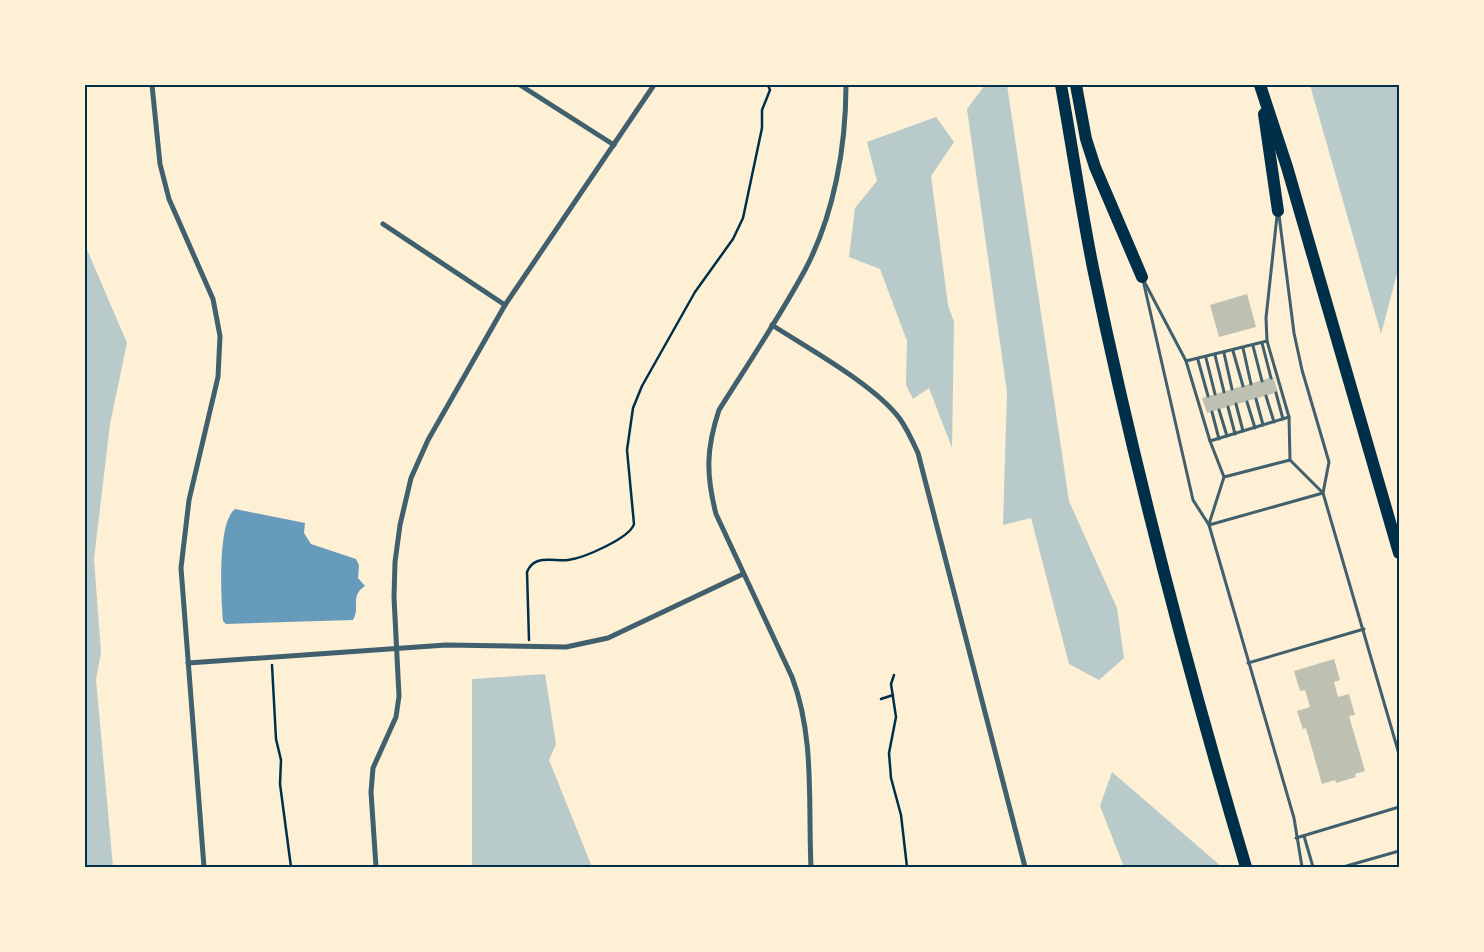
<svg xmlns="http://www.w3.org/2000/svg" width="1484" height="952" font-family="'IBM Plex Serif',serif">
<rect width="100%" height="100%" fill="#fdf0d5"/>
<!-- green -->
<g fill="#b9caca">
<polygon points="985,85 1007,85 1069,501 1117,608 1124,658 1099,680 1069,664 1031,518 1003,525 1007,392 967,109"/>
<polygon points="1310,85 1399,85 1399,266 1381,334"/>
<polygon points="936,117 954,142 931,176 948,305 954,322 952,448 929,388 913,399 906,385 907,341 880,269 849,257 855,208 877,181 867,142"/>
<polygon points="85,245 127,343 110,424 94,559 101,653 96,679 113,867 85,867"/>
<polygon points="545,674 556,744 549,760 592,867 472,867 472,679"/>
<polygon points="1112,772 1222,867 1124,867 1100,806"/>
</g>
<!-- water -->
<path fill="#669bbc" d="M235,509L305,523L304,533L311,544L356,559L359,565L358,578L365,586C349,597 361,606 353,620L226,624L223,621C221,599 217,522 235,509Z"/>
<!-- building -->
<g fill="#bec0b2">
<polygon points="1247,294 1256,327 1219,337 1210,305"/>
<polygon points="1273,377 1278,392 1207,413 1202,398"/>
<polygon points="1334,659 1340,680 1334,682 1338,697 1349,694 1355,715 1349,716 1365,771 1355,774 1356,777 1336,783 1335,780 1322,784 1306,728 1303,729 1297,711 1310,707 1305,690 1300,691 1294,671"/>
</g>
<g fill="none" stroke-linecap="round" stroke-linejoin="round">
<!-- path -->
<g stroke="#003049" stroke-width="2.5">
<path d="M529,640L527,572C529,567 532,563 538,561C546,558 559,561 568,560C584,558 630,538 634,524L627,450L633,408L642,386L695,292L733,239L743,218L762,128V110L770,90L768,85"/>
<polyline points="272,665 276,739 281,760 280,784 291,867"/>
<polyline points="894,675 891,684 896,717 889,753 891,778 901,815 907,867"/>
<polyline points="881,699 893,695"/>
</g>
<!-- service -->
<g stroke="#3f606c" stroke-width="3">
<polyline points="1279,215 1294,333 1302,370 1329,462 1323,493 1399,754"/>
<polyline points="1143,280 1193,500 1209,525 1294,818 1302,867"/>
<polyline points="1144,281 1186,361 1210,441 1224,477 1209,524"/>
<polyline points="1262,343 1271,378"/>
<polyline points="1253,346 1262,381"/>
<polyline points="1243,348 1251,384"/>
<polyline points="1233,351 1243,386"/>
<polyline points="1224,353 1232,389"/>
<polyline points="1215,355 1224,392"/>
<polyline points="1206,358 1215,394"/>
<polyline points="1198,360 1208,396"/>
<polyline points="1186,361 1267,341"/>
<polyline points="1276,393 1283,419"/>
<polyline points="1266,396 1274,422"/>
<polyline points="1256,399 1263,425"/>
<polyline points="1247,402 1255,428"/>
<polyline points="1236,404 1243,431"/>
<polyline points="1228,407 1235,434"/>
<polyline points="1219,410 1227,436"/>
<polyline points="1212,412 1219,439"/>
<polyline points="1210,441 1289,417"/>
<polyline points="1224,477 1290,460"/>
<polyline points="1209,525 1323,493 1290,460 1289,417 1267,341 1266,318 1277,216"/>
<polyline points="1248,663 1364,629"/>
<polyline points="1304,836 1313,867"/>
<polyline points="1296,838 1399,807"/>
<polyline points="1343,867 1399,851"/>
</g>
<!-- minor -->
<g stroke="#3f606c" stroke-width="5">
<polyline points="152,85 160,164 169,199 213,299 220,336 218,377 189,500 181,568 204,867"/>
<polyline points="520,85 614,145"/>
<polyline points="383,224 505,305"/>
<path d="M772,325C809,349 875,385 900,419C907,429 913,442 918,453L1025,867"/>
<polyline points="188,663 446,645 566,647 608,638 743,574"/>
<polyline points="376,867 371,792 373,768 396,717 399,696 394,597 395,562 400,525 411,478 428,440 505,305 654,85"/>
<path d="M811,867C808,804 815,737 792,677L716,514C706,475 706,449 719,410C748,364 779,318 805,270C834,215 846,147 846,85"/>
</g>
<!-- motorway -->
<g stroke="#003049" stroke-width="12">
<path d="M1061,85C1072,146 1081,208 1093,268C1135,470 1187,669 1246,867"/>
<polyline points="1076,85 1086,139 1095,167 1142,277"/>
<polyline points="1260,85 1287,167 1399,553"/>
<polyline points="1264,114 1278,211"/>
</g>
</g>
<!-- border -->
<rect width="1484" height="952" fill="none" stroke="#fdf0d5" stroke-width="172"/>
<rect x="86" y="86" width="1312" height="780" fill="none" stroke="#003049" stroke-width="2"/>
</svg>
